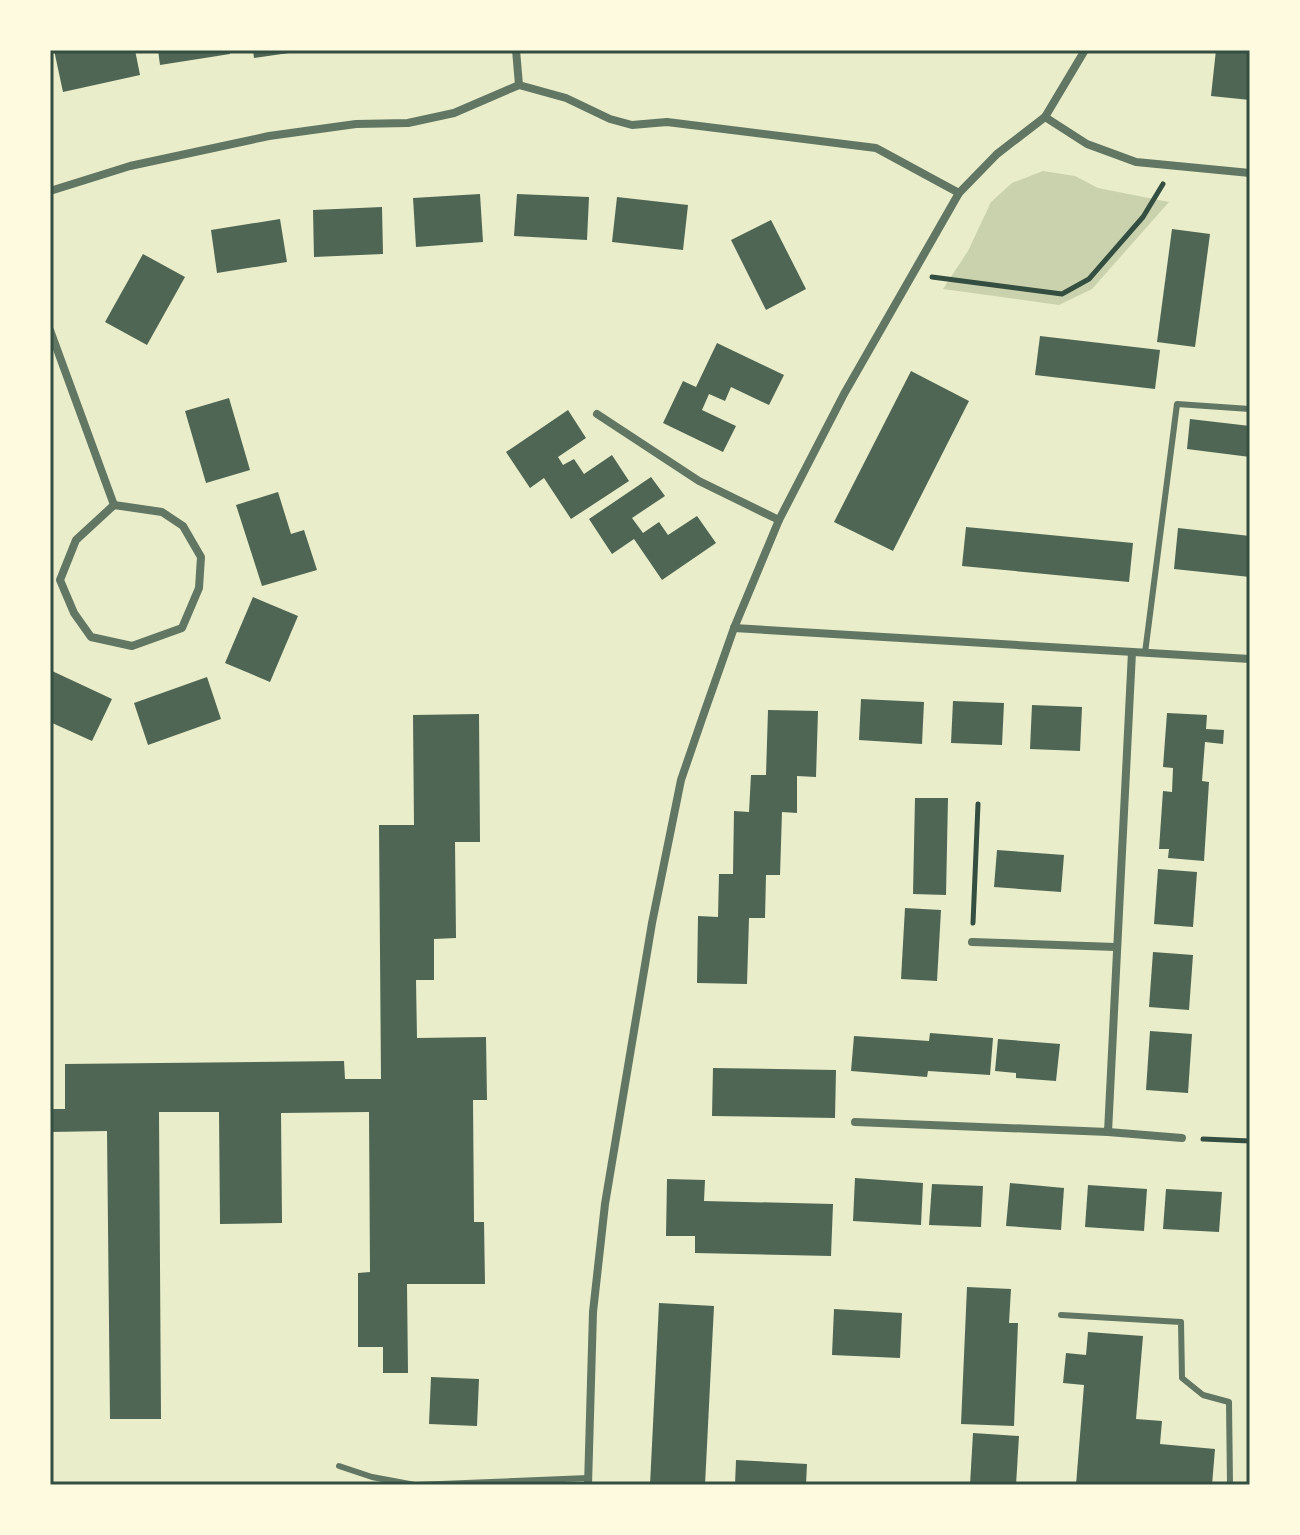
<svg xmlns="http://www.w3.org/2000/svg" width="1300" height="1535" font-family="Figtree,sans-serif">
<rect width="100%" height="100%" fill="#e9edc9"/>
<!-- green -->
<polygon fill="#cad2ad" points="1043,171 1075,176 1098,188 1169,202 1092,289 1059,305 943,289 968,251 991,202 1012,183"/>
<!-- building -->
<g fill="#4f6655">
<polygon points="54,50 135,50 140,75 63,92"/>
<polygon points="158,50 230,50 230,54 160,65"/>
<polygon points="253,50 296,50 296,52 254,58"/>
<polygon points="1216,50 1250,50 1250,100 1211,96"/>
<polygon points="480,194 483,242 416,247 413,198"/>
<polygon points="517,194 589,197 587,240 514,236"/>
<polygon points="617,197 688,205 683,250 612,242"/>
<polygon points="382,207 383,254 314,257 313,210"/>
<polygon points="280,219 287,262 217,273 211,230"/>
<polygon points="771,220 806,289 766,310 731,240"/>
<polygon points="1172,229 1210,234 1195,347 1157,342"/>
<polygon points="143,254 185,277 147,345 105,322"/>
<polygon points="1040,336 1160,350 1155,389 1035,375"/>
<polygon points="717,343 784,375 769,405 731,387 725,401 709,394 702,410 736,426 723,452 663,423 683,381 696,387"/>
<polygon points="911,371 969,401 893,551 834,522"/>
<polygon points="229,398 250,470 206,483 185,411"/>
<polygon points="568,410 586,438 558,457 563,465 574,459 584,474 612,455 629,481 571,519 544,478 530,488 506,452"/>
<polygon points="1190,419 1250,426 1250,457 1187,449"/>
<polygon points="651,477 665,496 632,518 643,533 659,522 668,535 697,516 716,543 662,580 634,539 612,554 589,519"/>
<polygon points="278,492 291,534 304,530 317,570 262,586 236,505"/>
<polygon points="966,527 1133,543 1129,582 962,566"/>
<polygon points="1178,528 1250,536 1250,577 1174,569"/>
<polygon points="253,597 298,616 270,682 225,663"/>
<polygon points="50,670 112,699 92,741 50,722"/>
<polygon points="207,677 221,719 148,745 134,703"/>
<polygon points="861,699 924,702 922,744 859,740"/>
<polygon points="953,701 1004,703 1002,745 951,743"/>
<polygon points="1032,705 1082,707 1080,751 1030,749"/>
<polygon points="768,710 818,711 816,777 797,776 797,813 782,812 780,875 766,875 765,918 749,918 747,984 697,983 698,916 718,917 719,874 733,874 734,811 749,812 751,775 766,775"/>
<polygon points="1167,713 1207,715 1206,729 1224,730 1223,744 1205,742 1202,781 1209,782 1204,861 1168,858 1169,849 1159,849 1163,791 1172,792 1173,768 1163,767"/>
<polygon points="479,714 480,842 455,842 456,938 434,939 434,980 416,980 417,1038 486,1037 487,1100 473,1100 474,1222 484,1222 485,1284 407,1284 408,1373 383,1373 383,1347 358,1347 358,1273 370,1272 369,1112 281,1113 282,1223 220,1224 219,1112 159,1112 161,1419 110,1419 107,1131 50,1132 50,1109 65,1109 65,1064 344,1061 345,1079 381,1079 379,825 414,825 413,715"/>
<polygon points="915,798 948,798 946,895 913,894"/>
<polygon points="997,850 1064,855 1061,892 994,887"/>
<polygon points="1158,869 1197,872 1193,927 1154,924"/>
<polygon points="905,908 941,910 937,981 901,979"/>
<polygon points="1153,952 1193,955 1189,1010 1149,1007"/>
<polygon points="1150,1031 1192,1034 1188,1093 1146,1090"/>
<polygon points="930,1033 993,1038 990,1075 928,1071 927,1077 851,1071 854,1036 929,1041"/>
<polygon points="998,1039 1060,1044 1056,1081 1016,1078 1016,1073 995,1071"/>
<polygon points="713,1068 836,1070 835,1118 712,1116"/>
<polygon points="855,1178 923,1183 921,1225 853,1221"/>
<polygon points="667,1179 705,1180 704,1201 833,1204 831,1256 695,1253 695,1236 666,1236"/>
<polygon points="1010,1183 1064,1188 1061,1230 1006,1226"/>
<polygon points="932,1184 983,1186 981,1227 929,1225"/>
<polygon points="1088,1185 1147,1189 1144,1231 1085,1227"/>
<polygon points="1166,1189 1222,1192 1219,1232 1163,1229"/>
<polygon points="967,1287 1011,1289 1009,1323 1018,1323 1014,1426 961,1424"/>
<polygon points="659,1303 714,1306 705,1485 650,1485"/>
<polygon points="834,1309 902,1313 900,1358 832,1355"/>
<polygon points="1088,1332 1143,1336 1136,1419 1162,1421 1160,1444 1215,1449 1212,1485 1076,1485 1084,1385 1063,1383 1066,1353 1086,1355"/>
<polygon points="431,1377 479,1379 477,1426 429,1424"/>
<polygon points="973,1433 1019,1436 1016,1485 970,1485"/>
<polygon points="736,1460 807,1464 806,1485 735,1485"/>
</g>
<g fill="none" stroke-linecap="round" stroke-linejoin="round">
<!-- path -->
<g stroke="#344e41" stroke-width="5">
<polyline points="932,277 1062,294 1089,279 1143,217 1163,184"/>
<polyline points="973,923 978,804"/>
<polyline points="1203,1139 1250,1141"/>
</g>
<!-- service -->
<g stroke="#617663" stroke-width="6">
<polyline points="1145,653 1177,404 1250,409"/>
<polyline points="1061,1315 1181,1322 1182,1378 1203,1395 1229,1402 1230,1485"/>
<polyline points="339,1466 372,1477 415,1485 588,1478"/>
</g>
<!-- minor -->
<g stroke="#617663" stroke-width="8">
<polyline points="516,50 519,85"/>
<polyline points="1045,117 1087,144 1136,162 1250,173"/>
<polyline points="50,191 130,166 269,136 356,124 408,123 454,113 519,85 566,98 610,119 632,125 667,122 876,148 959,193"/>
<polyline points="50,330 114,505"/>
<polyline points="597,414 699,481 779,520"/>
<polygon points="114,505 162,512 183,526 201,557 199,588 182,628 132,646 91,637 74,613 60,580 76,540"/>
<polyline points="734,628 1250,659"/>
<polyline points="972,942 1115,947"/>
<polyline points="855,1122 1108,1132 1132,652"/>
<polyline points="1108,1132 1182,1138"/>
<polyline points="588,1485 593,1312 605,1204 652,923 681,780 703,716 734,628 779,520 844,394 959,193 997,154 1045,117 1085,50"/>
</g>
</g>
<!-- border -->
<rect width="1300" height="1535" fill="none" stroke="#fefae0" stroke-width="104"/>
<rect x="52" y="52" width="1196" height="1431" fill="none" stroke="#344e41" stroke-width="3"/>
</svg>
